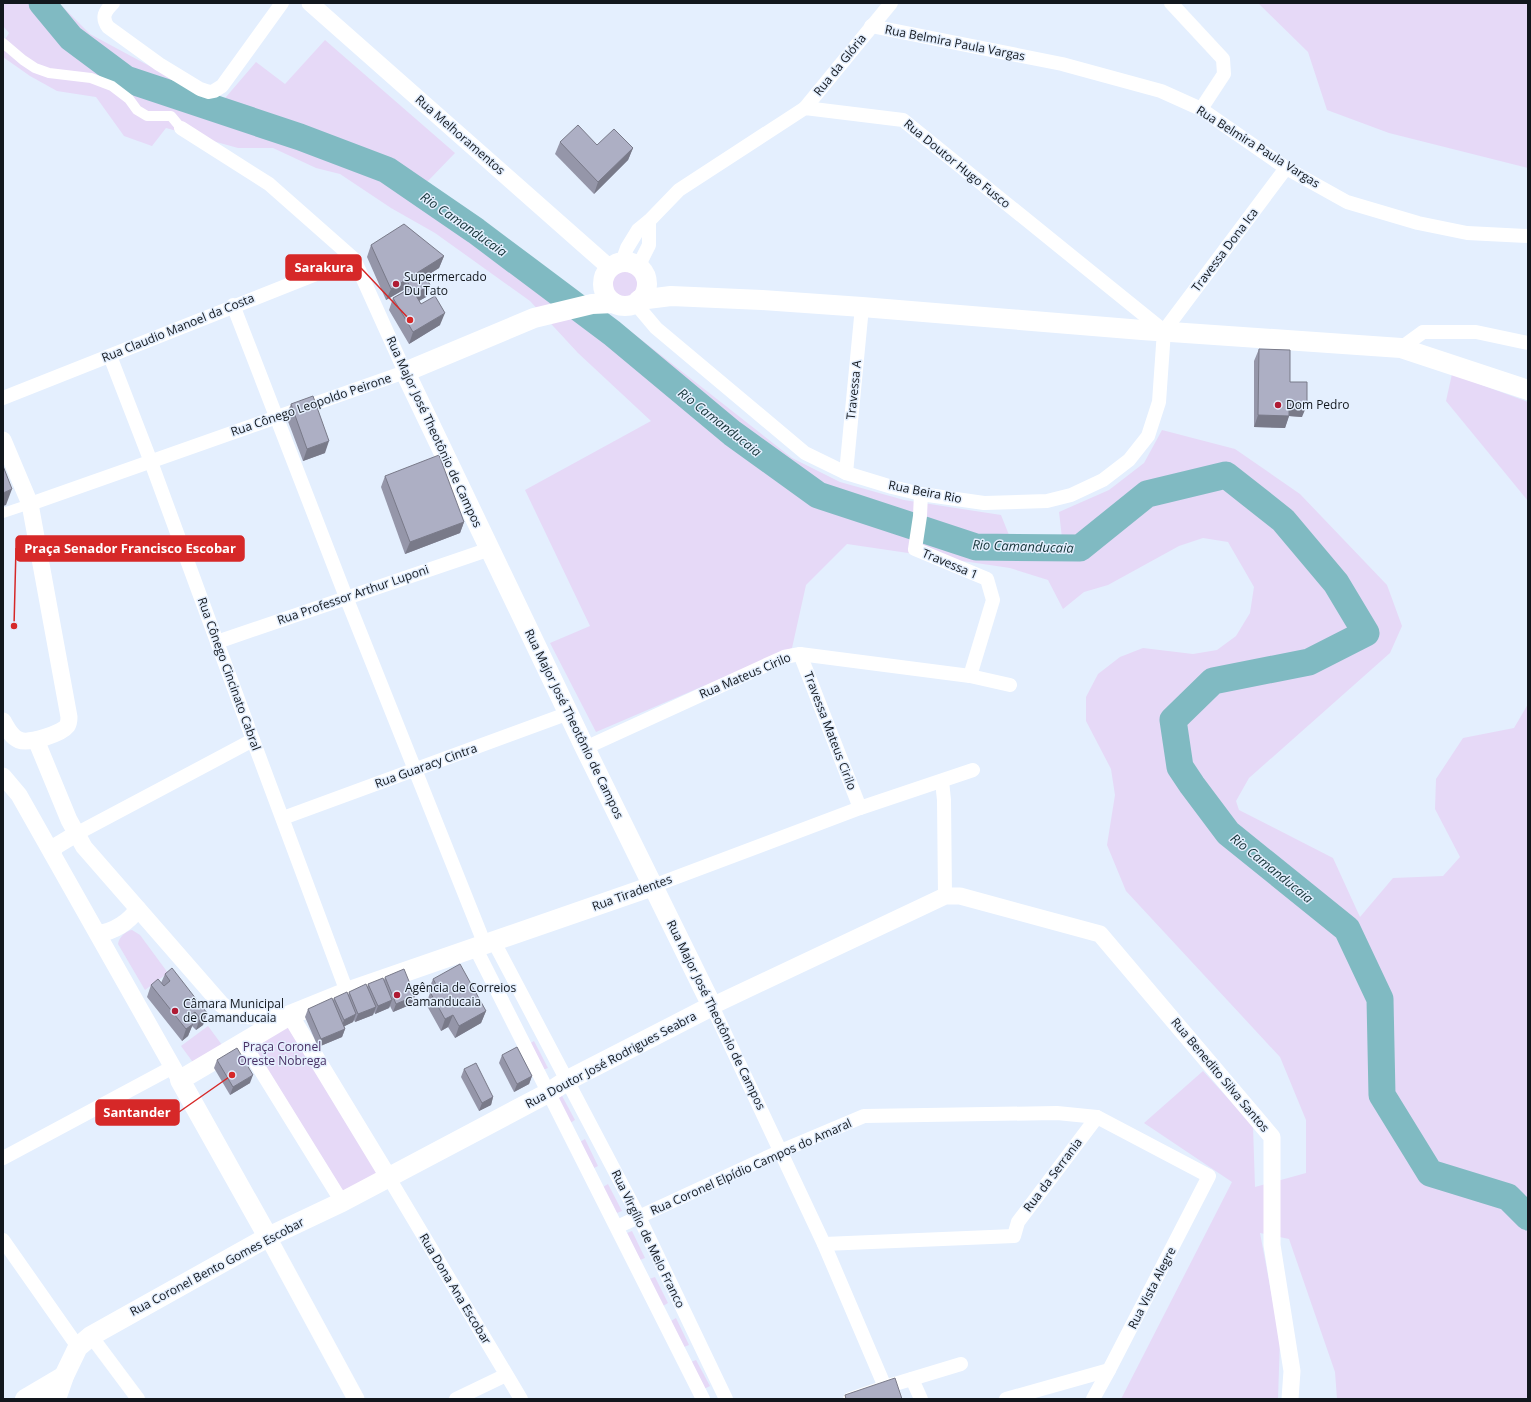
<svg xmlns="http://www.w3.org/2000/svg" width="1531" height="1402" font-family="'Open Sans',sans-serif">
<rect width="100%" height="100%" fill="#e4effe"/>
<!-- green -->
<g fill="#e6d9f7">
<polygon points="3,3 59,3 90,34 220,104 256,62 285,84 325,40 455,153 427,182 557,288 615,319 792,458 840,482 904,500 1001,515 1011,540 1062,538 1059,512 1109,490 1144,463 1162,430 1235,449 1300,494 1387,585 1402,626 1390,653 1249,778 1236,801 1239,810 1333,858 1360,917 1393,878 1443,876 1460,857 1435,809 1436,779 1463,738 1514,728 1528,704 1528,1399 1337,1399 1335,1372 1289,1239 1260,1233 1280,1339 1278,1399 1121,1399 1232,1182 1144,1123 1203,1071 1253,1126 1255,1187 1306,1173 1306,1120 1280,1057 1126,891 1107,845 1115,795 1111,769 1086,721 1086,697 1098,674 1120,657 1143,648 1193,654 1217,650 1236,636 1250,613 1254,587 1228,542 1203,538 1179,546 1108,585 1084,592 1063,609 1048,580 1010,568 847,544 806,585 792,648 596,732 550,643 590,626 525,490 651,421 578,353 530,301 435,233 391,208 340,174 316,168 273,148 238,148 166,128 152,146 124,136 96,97 57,91 30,76 3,57 3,43 9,33 3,26"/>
<polygon points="1258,3 1528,3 1528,168 1389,133 1327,110 1308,52"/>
<circle cx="624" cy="284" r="19"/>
<polygon points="1452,374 1528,402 1528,501 1446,401"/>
<path d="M132,930L140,935L168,973L145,990L118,944C119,937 126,931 132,930Z"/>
<polygon points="290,1018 381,1178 343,1199 246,1043"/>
<polygon points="208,1026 222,1045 195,1065 181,1046"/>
<polygon points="534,1041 548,1068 543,1070 529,1044"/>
<polygon points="561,1094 575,1120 570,1123 556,1097"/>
<polygon points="585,1139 598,1166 594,1168 580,1142"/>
<polygon points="608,1184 622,1211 617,1213 603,1187"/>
<polygon points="632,1231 645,1258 640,1260 627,1233"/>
<polygon points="655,1277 668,1303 663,1306 649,1279"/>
<polygon points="676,1318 689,1345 684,1347 671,1321"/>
<polygon points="696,1360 710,1386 704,1389 691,1362"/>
</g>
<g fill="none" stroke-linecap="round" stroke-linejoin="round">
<!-- river -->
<polyline stroke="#80bac2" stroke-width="27" points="42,3 71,38 126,79 300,137 387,170 476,231 612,333 732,433 818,495 976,547 1080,548 1147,494 1226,475 1283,520 1336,583 1366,633 1309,662 1213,681 1173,720 1180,767 1192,785 1228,833 1347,929 1380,999 1382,1095 1430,1173 1508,1197 1528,1217"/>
<!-- pedestrian -->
<g stroke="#fff" stroke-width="10">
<polyline points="3,43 23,60 35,68 49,73 91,78 112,86 129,99 137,110 147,116 171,116 181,128"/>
<polyline points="3,513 30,504"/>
</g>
<!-- minor -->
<g stroke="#fff" stroke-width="14">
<path d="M113,3C105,11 101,17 108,27L159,64L200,89L209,92L214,91L222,86L282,3"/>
<polyline points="1171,3 1223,59 1224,74 1201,109"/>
<polyline points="871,26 1062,64 1161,91 1201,109 1286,168 1347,202 1418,223 1467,233 1528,236"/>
<polyline points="805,108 891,3"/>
<polyline points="622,262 627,248 638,230 649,221 679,190 805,108 903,120 1164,331"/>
<polyline points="638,267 649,245 649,221"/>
<polyline points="635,303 656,328 805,453 846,473 892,487 921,494 984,503 1047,501 1071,495 1103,480 1129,460 1148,436 1159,402 1164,331"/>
<polyline points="233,305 346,597 485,945"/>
<polyline points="1164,331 1286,168"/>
<polyline points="1401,348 1423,332 1476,332 1528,343"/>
<polyline points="110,356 151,462 253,740 347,992"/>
<polyline points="3,398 354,259"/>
<polyline points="846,473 862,307"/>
<polyline points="921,494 920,516 915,549 987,579 993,600 970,676"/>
<polyline points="30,504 405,372 354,259 269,184 181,128"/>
<polyline points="217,642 490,549"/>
<polyline points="800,654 860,808"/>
<polyline points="585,748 784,657 800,654 970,676 1010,685"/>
<polyline points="942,781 944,800 945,896"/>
<polyline points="283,818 569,713"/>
<polyline points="76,834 253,740"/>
<polyline points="653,886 860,808 973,770"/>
<polyline points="494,942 639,1217 726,1399"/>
<polyline points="476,949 703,1399"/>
<polyline points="712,1006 824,1244 885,1387"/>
<polyline points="243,1042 342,1202"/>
<polyline points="3,1158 173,1067"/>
<polyline points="389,1178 521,1399"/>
<polyline points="617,1227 781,1151 864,1116 1057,1113 1097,1117 1209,1176 1109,1370 1093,1399"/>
<polyline points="3,1240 78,1347"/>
<polyline points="824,1244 1014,1236 1018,1222 1097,1117"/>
<polyline points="91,1336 138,1399"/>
<polyline points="912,1379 921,1399"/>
<polyline points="456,1399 506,1375"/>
<polyline points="850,1399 885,1387 961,1364"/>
<polyline points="1006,1399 1109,1370"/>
</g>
<!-- tertiary -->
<g stroke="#fff" stroke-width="17">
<polyline points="310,3 610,268"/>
<path d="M3,440L30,504L69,717C69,720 69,723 67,726C61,734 29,744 19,740C11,737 7,728 3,721"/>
<path d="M36,740L69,820L84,847L221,1004C225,1007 229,1011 234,1013C246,1018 277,1016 290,1015L389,1178"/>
<polyline points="3,776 19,795 180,1080"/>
<polyline points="52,853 56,846 76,834"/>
<path d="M98,934C114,931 128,923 138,909"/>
<polyline points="712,1006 945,896 960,896 1100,934 1272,1137 1272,1245 1292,1371 1290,1399"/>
<polyline points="268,1237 356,1399"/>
</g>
<!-- secondary -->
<g stroke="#fff" stroke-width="20">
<circle cx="625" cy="284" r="22"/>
<polyline points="639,300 671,296 762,300 862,307 1142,330 1401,348 1528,390"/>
<polyline points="268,1237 180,1080 290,1015 347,992 653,886"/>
<polyline points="25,1399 64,1376"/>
<polyline points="56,1399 64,1376 78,1347 91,1336 268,1237 342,1202 548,1093 568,1080 712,1006 585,748 405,372 534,318 592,304 614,303"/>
</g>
</g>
<!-- wall -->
<g fill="#9596a9">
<polygon points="560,142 597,145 633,148 628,160 594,194 555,154"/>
<polygon points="371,245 444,256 439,268 425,277 430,285 426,297 419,301 421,304 440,325 409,344 389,310 393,298 403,292 405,289 386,300 367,257"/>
<polygon points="1259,349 1290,382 1302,417 1289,416 1285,428 1254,427 1254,361"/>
<polygon points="291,404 325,453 303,461 286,416"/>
<polygon points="385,476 464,522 460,533 405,554 381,487"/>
<polygon points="165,974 207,1013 203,1025 196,1030 192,1026 188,1036 182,1041 147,997 151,985 161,983"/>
<polygon points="385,977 412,1004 393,1012 390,1006 389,1008 375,1014 374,1012 373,1015 355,1022 354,1020 353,1022 344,1026 345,1029 342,1037 318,1047 305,1017 308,1009 333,1000 334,998 348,995 349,992 367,987 368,984 384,980"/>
<polygon points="433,979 486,1011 481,1023 455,1038 448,1027 441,1031 426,1004 430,993 428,991"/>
<polygon points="502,1055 532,1076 529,1084 514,1092 499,1063"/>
<polygon points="217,1060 250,1083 230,1095 214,1068"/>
<polygon points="464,1069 493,1097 491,1105 479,1111 461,1077"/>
</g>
<!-- shaded-wall -->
<g fill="#797a89">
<polygon points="633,148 628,160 594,194 598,182"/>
<polygon points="444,256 439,268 410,286 407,281 405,289 386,300 391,289"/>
<polygon points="430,285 426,297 410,306 415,294"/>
<polygon points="445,313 440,325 409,344 413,332"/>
<polygon points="1289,404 1307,405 1302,417 1289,416 1285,428 1254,427 1258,415"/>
<polygon points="329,441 325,453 303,461 307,449"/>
<polygon points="12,489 6,505 3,506 3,493"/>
<polygon points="464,522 460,533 405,554 410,542"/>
<polygon points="415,996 412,1004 393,1012 396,1004"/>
<polygon points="392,1000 389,1008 375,1014 378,1006"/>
<polygon points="376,1007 373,1015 355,1022 358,1014"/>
<polygon points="486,1011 481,1023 455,1038 459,1026"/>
<polygon points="195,1012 191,1024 188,1017"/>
<polygon points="207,1013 203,1025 196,1030 200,1018"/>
<polygon points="356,1014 353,1022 341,1028 344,1020"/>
<polygon points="453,1015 448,1027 441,1031 445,1019"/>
<polygon points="193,1024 188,1036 182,1041 186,1029"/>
<polygon points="345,1029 342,1037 318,1047 321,1039"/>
<polygon points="253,1075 250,1083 230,1095 233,1087"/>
<polygon points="532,1076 529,1084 514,1092 517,1084"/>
<polygon points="493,1097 491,1105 479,1111 482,1103"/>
</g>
<!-- building -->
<g fill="#adafc4" stroke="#797a89">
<polygon points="578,125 597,145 614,129 633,148 598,182 560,142"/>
<polygon points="404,224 444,256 391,289 371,245"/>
<polygon points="423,272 430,285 415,294 421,304 435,296 445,313 413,332 393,298 411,288 407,281"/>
<polygon points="1259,349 1290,350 1290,382 1307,382 1307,405 1289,404 1289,416 1258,415"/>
<polygon points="313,396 329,441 307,449 291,404"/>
<polygon points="439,455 464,522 410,542 385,476"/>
<polygon points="3,466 12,489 3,493"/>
<polygon points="460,964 486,1011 459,1026 453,1015 445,1019 430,992 438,988 433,979"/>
<polygon points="172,968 207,1013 200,1018 195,1012 188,1017 193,1024 186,1029 151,985 158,979 164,986 170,981 165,974"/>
<polygon points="404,969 415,996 396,1004 385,977"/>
<polygon points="383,978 392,1000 378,1006 368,984"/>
<polygon points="366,984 376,1007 358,1014 349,992"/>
<polygon points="347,992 356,1014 344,1020 334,998"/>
<polygon points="332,998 345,1029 321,1039 308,1009"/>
<polygon points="517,1047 532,1076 517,1084 502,1055"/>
<polygon points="237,1048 253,1075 233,1087 217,1060"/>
<polygon points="476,1063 493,1097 482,1103 464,1069"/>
<polygon points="895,1378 902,1399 846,1399 845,1395"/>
</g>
<!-- markers -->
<g fill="#af1b33" stroke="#e4effe" stroke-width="1.5">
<circle cx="396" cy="284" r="4"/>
<circle cx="1278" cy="405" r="4"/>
<circle cx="397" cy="995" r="4"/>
<circle cx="175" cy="1011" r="4"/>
</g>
<g text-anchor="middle" stroke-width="3" stroke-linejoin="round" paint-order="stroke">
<!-- street labels -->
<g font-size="12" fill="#12171d" stroke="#e4effe">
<text transform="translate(955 43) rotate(11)" y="4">Rua Belmira Paula Vargas</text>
<text transform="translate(840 65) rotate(-51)" y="4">Rua da Glória</text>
<text transform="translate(460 135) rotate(41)" y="4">Rua Melhoramentos</text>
<text transform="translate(1258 147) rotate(32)" y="4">Rua Belmira Paula Vargas</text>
<text transform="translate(957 164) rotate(39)" y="4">Rua Doutor Hugo Fusco</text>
<text transform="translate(1225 250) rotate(-53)" y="4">Travessa Dona Ica</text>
<text transform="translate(178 328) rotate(-22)" y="4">Rua Claudio Manoel da Costa</text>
<text transform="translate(854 390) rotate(-84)" y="4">Travessa A</text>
<text transform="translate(311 405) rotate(-19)" y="4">Rua Cônego Leopoldo Peirone</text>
<text transform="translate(434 432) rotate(65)" y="4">Rua Major José Theotônio de Campos</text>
<text transform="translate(925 492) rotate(11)" y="4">Rua Beira Rio</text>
<text transform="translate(950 564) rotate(23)" y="4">Travessa 1</text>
<text transform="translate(353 595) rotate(-19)" y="4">Rua Professor Arthur Luponi</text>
<text transform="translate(229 674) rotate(70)" y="4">Rua Cônego Cincinato Cabral</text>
<text transform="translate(745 676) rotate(-23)" y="4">Rua Mateus Cirilo</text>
<text transform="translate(574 724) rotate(64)" y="4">Rua Major José Theotônio de Campos</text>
<text transform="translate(830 731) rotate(69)" y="4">Travessa Mateus Cirilo</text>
<text transform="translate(426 766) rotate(-20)" y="4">Rua Guaracy Cintra</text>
<text transform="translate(632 893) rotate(-20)" y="4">Rua Tiradentes</text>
<text transform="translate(716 1015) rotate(64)" y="4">Rua Major José Theotônio de Campos</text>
<text transform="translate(611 1060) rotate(-28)" y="4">Rua Doutor José Rodrigues Seabra</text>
<text transform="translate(1220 1075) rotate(50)" y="4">Rua Benedito Silva Santos</text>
<text transform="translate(751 1167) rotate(-24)" y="4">Rua Coronel Elpídio Campos do Amaral</text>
<text transform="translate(1053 1175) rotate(-53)" y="4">Rua da Serrania</text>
<text transform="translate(648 1239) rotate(64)" y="4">Rua Virgílio de Melo Franco</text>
<text transform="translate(217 1267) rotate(-28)" y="4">Rua Coronel Bento Gomes Escobar</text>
<text transform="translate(1152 1288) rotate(-63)" y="4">Rua Vista Alegre</text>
<text transform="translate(455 1289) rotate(59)" y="4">Rua Dona Ana Escobar</text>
</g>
<!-- poi labels -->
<g font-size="12" fill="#12171d" stroke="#e4effe" text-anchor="start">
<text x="404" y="281">Supermercado<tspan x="404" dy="14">Du Tato</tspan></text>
<text x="1286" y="409">Dom Pedro</text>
<text x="405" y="992">Agência de Correios<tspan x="405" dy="14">Camanducaia</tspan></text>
<text x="183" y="1008">Câmara Municipal<tspan x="183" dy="14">de Camanducaia</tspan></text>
</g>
<!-- park labels -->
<g font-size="12" fill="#492f63" stroke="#e4effe">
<text x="282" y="1051">Praça Coronel<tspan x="282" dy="14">Oreste Nobrega</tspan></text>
</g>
<!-- water labels -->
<g font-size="13" font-style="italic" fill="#153337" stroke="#e4effe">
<text transform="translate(464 224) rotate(35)" y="5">Rio Camanducaia</text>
<text transform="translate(720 422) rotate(38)" y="5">Rio Camanducaia</text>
<text transform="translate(1023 546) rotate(2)" y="5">Rio Camanducaia</text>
<text transform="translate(1272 868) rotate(39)" y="5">Rio Camanducaia</text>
</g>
</g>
<!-- callouts -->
<path fill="none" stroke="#d62828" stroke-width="1.5" d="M410 320L361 268M14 626L16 548M232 1075L179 1112"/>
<g fill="#d62828" stroke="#e4effe" stroke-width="1.5">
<circle cx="410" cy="320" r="4"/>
<circle cx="14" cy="626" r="4"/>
<circle cx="232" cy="1075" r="4"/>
</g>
<g fill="#d62828" stroke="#d62828" stroke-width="1.5">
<rect x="286" y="255" width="75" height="25" rx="4"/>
<rect x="16" y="536" width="228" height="25" rx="4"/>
<rect x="96" y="1100" width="83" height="25" rx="4"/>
</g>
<g font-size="13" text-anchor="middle" font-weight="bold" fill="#fff">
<text x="324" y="272">Sarakura</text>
<text x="130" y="553">Praça Senador Francisco Escobar</text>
<text x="137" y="1117">Santander</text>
</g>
<!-- border -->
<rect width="1531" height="1402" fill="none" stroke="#12171d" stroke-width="8"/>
</svg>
